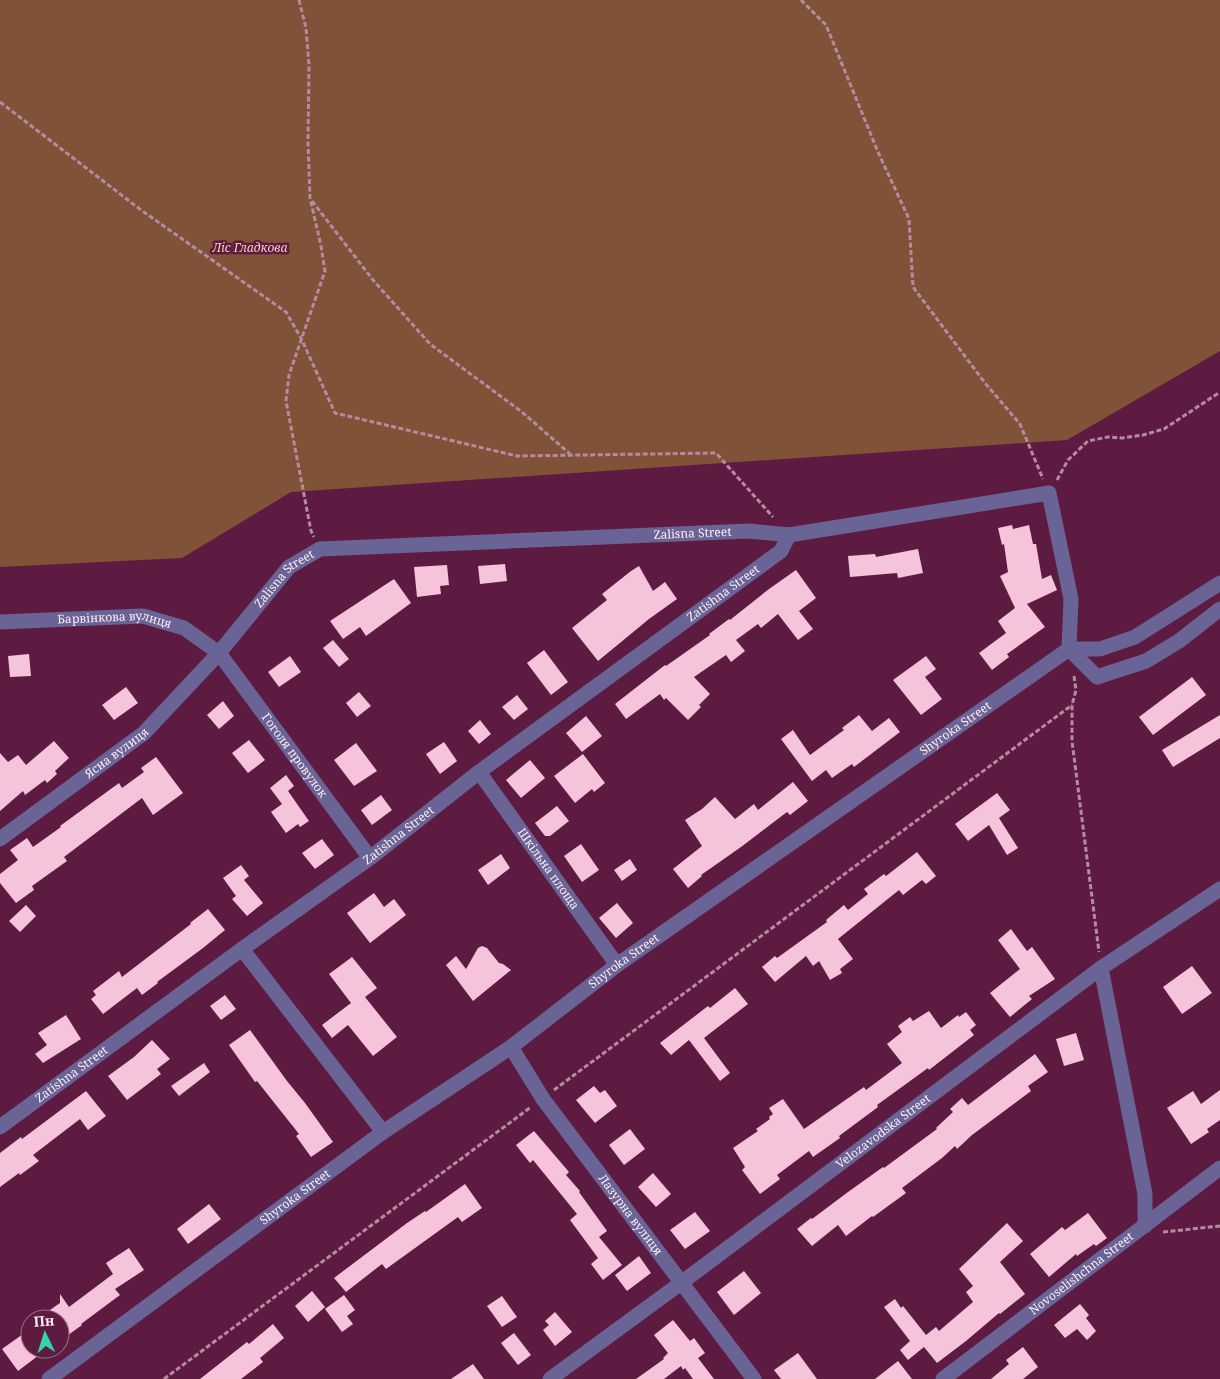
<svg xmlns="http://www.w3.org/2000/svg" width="1220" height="1379" font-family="'Noto Serif',serif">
<rect width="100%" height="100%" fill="#5e1b41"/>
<!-- green -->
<polygon fill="#805238" points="0,0 1220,0 1220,351 1067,440 291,492 182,558 0,567"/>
<!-- building -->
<g fill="#f5c3da">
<polygon points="1012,525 1013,529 1029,525 1033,544 1036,544 1042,579 1051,575 1057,590 1027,604 1045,627 1007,654 1009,657 992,670 979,653 1006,633 998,621 1015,608 1000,576 1008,572 1004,544 1002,545 998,528"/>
<polygon points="918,549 923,573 898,578 897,573 850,577 848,556 875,554 876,557"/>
<polygon points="505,564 507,581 480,584 478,566"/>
<polygon points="447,565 449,585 440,586 441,594 417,597 414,567"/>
<polygon points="639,566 653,591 665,582 677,599 649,619 598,661 572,628 607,600 602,594 631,571"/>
<polygon points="796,570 816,598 799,611 813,629 798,640 778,614 761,628 758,624 736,640 745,651 731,662 726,655 694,677 710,694 699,705 701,707 688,720 666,698 664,700 660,694 626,719 615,704 665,665 666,666 710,635 709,634 729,619 730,620 769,589"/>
<polygon points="394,579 411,603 366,636 360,627 343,639 330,621"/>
<polygon points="333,640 349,659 339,667 323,648"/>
<polygon points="544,650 568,682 551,695 527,663"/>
<polygon points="29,654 31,676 10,677 8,656"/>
<polygon points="290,656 301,672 279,687 268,672"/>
<polygon points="926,656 936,669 925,677 942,699 921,715 893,680"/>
<polygon points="1192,677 1206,695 1153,735 1139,717"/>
<polygon points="126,687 138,703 114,720 102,705"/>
<polygon points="359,692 371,706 357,717 346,703"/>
<polygon points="517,695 528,709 514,720 502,707"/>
<polygon points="223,701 234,716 219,729 207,715"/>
<polygon points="859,715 872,731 889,718 900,732 854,767 852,764 832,778 826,770 812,781 781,739 793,730 810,755 844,730 842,728"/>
<polygon points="1220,715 1220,738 1173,767 1162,750"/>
<polygon points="586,716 602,736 582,752 566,733"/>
<polygon points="480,720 491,734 479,744 468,731"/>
<polygon points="249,740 265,760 248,773 232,753"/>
<polygon points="54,741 69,758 55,771 57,774 47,783 45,780 25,795 23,791 0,811 0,753 8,762 18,755 26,765"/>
<polygon points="444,742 457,761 440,774 426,754"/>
<polygon points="356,743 377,771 354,786 334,760"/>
<polygon points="583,754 605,783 594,792 592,789 575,803 554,776"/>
<polygon points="156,757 183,793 153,815 142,798 64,857 67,861 32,886 34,890 16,903 0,883 0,874 18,860 10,850 27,838 33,847 61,827 60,826 119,783 122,788 144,772 141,768"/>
<polygon points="530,760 545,778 521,798 506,780"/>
<polygon points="286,775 294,786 288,791 309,821 300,827 298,824 286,833 271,812 282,804 270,788"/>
<polygon points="793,782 808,801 790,815 787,812 741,847 701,875 702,876 688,888 673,869 702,846 685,820 702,809 715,797 735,819 754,804 758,810"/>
<polygon points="997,793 1010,810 999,818 1018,848 1007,855 989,825 968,841 955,824"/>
<polygon points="381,795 392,810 372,825 361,810"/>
<polygon points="557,806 569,821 550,836 545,836 535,823"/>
<polygon points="322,839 334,855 315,869 302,853"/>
<polygon points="581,844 599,870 582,882 564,856"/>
<polygon points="917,852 936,876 926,884 922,880 903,895 899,890 838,939 853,959 840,969 842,973 830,980 819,961 813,966 806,956 775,982 762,967 775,956 777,958 827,922 826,920 844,905 848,910 868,894 864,889 884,874 886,876"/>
<polygon points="501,854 510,868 488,885 478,870"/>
<polygon points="630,859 637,870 622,881 614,870"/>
<polygon points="241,865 249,876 244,880 263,903 247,916 232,899 236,896 223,878"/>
<polygon points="374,893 384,907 394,899 406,915 370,943 347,913"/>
<polygon points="617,903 633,923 616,938 599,918"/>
<polygon points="26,905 36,916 20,932 9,921"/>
<polygon points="208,909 225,930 203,948 157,982 158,983 142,995 137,988 103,1014 91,999 96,995 93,991 119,971 122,977 191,924 190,923"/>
<polygon points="1011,929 1027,951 1032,947 1055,979 1029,996 1032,999 1010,1017 990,993 1020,969 998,940"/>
<polygon points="482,946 487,948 499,963 503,964 511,970 473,1001 446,965 456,956 466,969 478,948"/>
<polygon points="352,957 377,988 365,997 397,1037 373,1056 348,1025 332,1038 322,1025 351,1003 329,974"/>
<polygon points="1192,966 1212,993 1182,1014 1163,987"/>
<polygon points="735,988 748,1004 704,1038 730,1073 720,1081 689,1040 671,1055 660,1043 708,1006 710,1008"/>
<polygon points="225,995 236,1009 221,1020 210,1006"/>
<polygon points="929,1011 941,1028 958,1015 959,1017 966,1012 976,1025 970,1030 974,1035 929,1070 928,1068 877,1105 878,1107 839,1136 840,1138 813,1157 809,1151 777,1175 780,1179 760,1194 742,1170 745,1167 733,1148 758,1131 756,1129 770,1119 769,1117 773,1114 769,1108 783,1099 804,1129 864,1087 866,1090 902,1063 887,1044 902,1032 898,1026 910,1017 913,1021"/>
<polygon points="66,1015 81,1039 43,1063 35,1054 47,1045 38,1033"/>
<polygon points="250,1030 287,1081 305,1103 333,1142 311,1157 296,1136 299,1134 257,1081 255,1082 229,1045"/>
<polygon points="1076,1033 1084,1060 1064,1066 1056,1039"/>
<polygon points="152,1040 170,1059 157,1069 161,1074 127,1100 108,1076 134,1057"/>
<polygon points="1035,1054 1048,1072 1028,1086 1031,1091 972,1135 957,1149 955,1146 942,1158 902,1188 906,1193 873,1217 872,1216 846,1236 838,1225 812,1246 797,1229 811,1218 812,1219 848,1192 883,1167 884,1168 937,1129 936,1128 953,1112 950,1109 962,1098 968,1105"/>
<polygon points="204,1063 210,1072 179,1096 171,1086"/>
<polygon points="594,1086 600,1093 605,1090 617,1106 595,1123 576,1100"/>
<polygon points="1220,1090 1220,1120 1207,1129 1209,1132 1191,1144 1167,1108 1193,1091 1201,1104"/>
<polygon points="86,1091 106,1116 88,1130 80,1119 33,1155 39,1161 20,1175 19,1173 0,1187 0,1153 21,1137 22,1139"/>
<polygon points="630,1129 645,1149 624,1165 609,1145"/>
<polygon points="534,1131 569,1172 566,1175 580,1191 579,1192 607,1231 599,1237 622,1265 603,1280 591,1264 598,1258 570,1220 577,1214 533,1160 530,1163 516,1145"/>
<polygon points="653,1173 671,1194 656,1207 638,1187"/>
<polygon points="465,1184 482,1208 462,1222 458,1217 386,1269 382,1264 346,1292 334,1278 407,1223 425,1211 426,1212"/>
<polygon points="209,1204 221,1219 188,1244 177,1229"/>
<polygon points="695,1212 710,1231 685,1249 670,1230"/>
<polygon points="1088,1213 1107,1238 1096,1246 1094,1244 1077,1256 1076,1254 1049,1277 1030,1254 1062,1227 1065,1230"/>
<polygon points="1007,1223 1023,1241 1000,1262 1025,1294 1000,1314 999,1313 966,1341 937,1363 924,1347 908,1360 900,1350 910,1341 884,1307 895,1299 901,1308 903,1306 926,1335 936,1327 939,1331 973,1302 966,1292 973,1286 959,1269"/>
<polygon points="129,1248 144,1270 115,1289 120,1295 81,1324 82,1325 60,1341 60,1319 37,1319 60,1303 60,1294 69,1307 113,1274 106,1263"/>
<polygon points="639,1256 651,1273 627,1291 615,1275"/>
<polygon points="744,1271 761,1293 734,1315 717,1292"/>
<polygon points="312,1291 325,1307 308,1322 295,1306"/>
<polygon points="344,1295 355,1310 347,1316 353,1324 342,1332 325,1309"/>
<polygon points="502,1296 517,1317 502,1327 487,1306"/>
<polygon points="1080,1304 1089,1315 1086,1318 1096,1331 1087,1340 1077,1329 1065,1338 1054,1325"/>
<polygon points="555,1312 572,1332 555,1346 543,1330 549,1325 545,1321"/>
<polygon points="673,1320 690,1341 694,1338 705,1353 698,1358 714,1379 693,1379 685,1368 683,1370 681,1366 664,1379 636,1379 664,1359 663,1358 668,1353 654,1335"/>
<polygon points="273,1324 284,1338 260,1358 263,1362 241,1379 200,1379 247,1342 249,1344"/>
<polygon points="30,1329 30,1349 47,1349 18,1371 2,1349"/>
<polygon points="514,1333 531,1355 518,1365 501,1343"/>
<polygon points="1023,1347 1038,1367 1023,1379 991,1379 1009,1364 1006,1360"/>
<polygon points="798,1353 817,1379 781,1379 774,1370"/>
<polygon points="898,1361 912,1379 875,1379"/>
<polygon points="473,1364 484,1379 451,1379"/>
</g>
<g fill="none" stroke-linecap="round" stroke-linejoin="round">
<!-- path -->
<g stroke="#b48ca2" stroke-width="3" stroke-dasharray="5 2.5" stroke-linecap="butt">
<polyline points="299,0 306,28 309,65 308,142 310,198 321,246 325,271 289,375 286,401 311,531 314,537"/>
<polyline points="801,0 826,25 878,152 909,219 913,287 985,383 1020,424 1043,479"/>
<polyline points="0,102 141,210 286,312 301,338 335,413 517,456 716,453 773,517"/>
<polyline points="312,201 373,280 430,344 522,412 570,454"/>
<polyline points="1057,480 1068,460 1088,441 1108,437 1122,438 1143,435 1164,429 1220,392"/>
<polyline points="1074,676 1076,690 1072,705 1072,741 1099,952"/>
<polyline points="554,1090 1072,705"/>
<polyline points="1163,1232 1220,1226"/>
<polyline points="164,1379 531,1107"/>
</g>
<!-- minor -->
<g stroke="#6a6395" stroke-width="15">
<path id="s1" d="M0,622L143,616L184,628L219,653L370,858"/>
<polyline points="1069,649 1097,677 1146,661 1179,641 1220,609"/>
<path id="s2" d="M479,772L617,965"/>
<path id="s3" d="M0,839L144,733L219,653L289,567L320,549L749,531L789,535L1049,493L1071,599L1069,649"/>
<polyline points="242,949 383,1132"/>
<polyline points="1101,968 1145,1194 1145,1226"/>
<path id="s4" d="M511,1047L543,1099L754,1379"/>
<path id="s5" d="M0,1127L242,949L370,858L479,772L781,551L789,535"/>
<path id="s6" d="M49,1379L383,1132L511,1047L617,965L1069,649H1100L1135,637L1220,583"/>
<path id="s7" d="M550,1379L681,1283L1101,968L1220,889"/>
<path id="s8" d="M943,1379L1220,1168"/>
</g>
</g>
<g text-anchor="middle" stroke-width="5" stroke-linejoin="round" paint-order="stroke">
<!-- park labels -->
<g font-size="12" font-style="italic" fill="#fcd1bb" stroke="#5e1b41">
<text x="250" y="252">Ліс Гладкова</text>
</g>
<!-- street labels -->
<g font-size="12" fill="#feecf4" stroke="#5e1b41">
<text dy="4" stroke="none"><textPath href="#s3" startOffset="808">Zalisna Street</textPath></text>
<text dy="4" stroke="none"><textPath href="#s3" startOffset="388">Zalisna Street</textPath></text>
<text dy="4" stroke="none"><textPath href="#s5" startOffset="899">Zatishna Street</textPath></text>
<text dy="4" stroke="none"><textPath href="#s1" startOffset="115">Барвінкова вулиця</textPath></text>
<text dy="4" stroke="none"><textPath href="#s6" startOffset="1116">Shyroka Street</textPath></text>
<text dy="4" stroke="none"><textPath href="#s3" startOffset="145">Ясна вулиця</textPath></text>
<text dy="4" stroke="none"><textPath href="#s1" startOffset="356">Гоголя провулок</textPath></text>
<text dy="4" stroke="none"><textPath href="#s5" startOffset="494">Zatishna Street</textPath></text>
<text dy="4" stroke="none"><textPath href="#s2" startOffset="119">Шкільна площа</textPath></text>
<text dy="4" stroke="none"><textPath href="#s6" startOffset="711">Shyroka Street</textPath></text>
<text dy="4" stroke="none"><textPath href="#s5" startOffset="89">Zatishna Street</textPath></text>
<text dy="4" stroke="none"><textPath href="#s7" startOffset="415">Velozavodska Street</textPath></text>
<text dy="4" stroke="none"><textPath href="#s6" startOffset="306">Shyroka Street</textPath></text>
<text dy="4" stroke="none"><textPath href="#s4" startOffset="206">Лазурна вулиця</textPath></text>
<text dy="4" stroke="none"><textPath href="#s8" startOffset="174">Novoselishchna Street</textPath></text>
</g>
</g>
<!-- north arrow -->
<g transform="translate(45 1334) rotate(356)"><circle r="24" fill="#5e1b41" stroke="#9e6f89"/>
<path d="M0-4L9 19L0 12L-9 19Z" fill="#33d4a8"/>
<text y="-8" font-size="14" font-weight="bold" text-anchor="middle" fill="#feecf4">Пн</text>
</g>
</svg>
